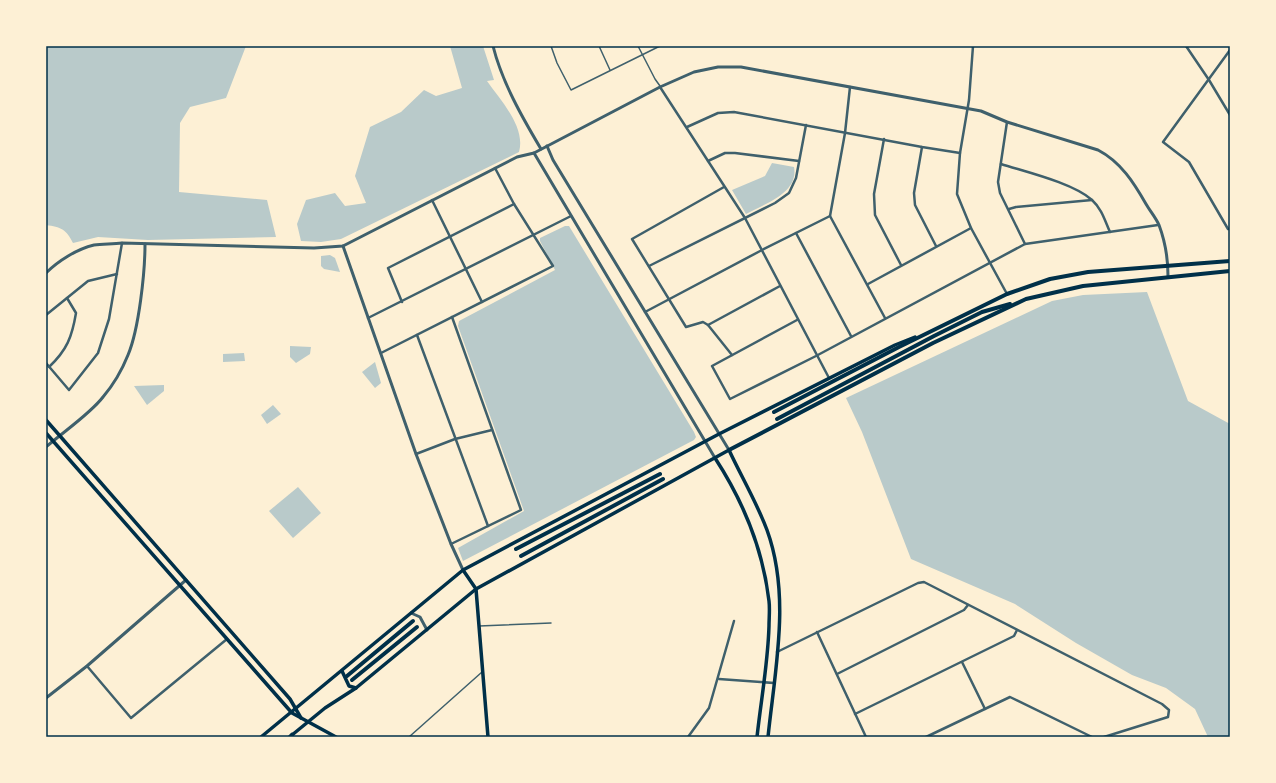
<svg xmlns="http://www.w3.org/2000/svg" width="1276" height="783" font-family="Jost,sans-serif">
<rect width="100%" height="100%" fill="#fdf0d5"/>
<!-- green -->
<g fill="#b9caca">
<path d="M46,46H246L226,98L190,107L180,123L179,192L267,200L276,237L148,240L98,237L73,243C66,229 61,227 46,225Z"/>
<path d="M450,46H483L494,80L487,81C501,101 526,127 519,152L341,239L321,242L301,241L297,224L306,200L335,193L345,206L366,203L355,176L370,127L401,112L424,90L436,96L462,88Z"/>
<path d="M772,163L794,167C799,193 764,204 746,214L732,190L765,176Z"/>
<polygon points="565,226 569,226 694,432 696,437 694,440 463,561 458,548 524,511 458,326 459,321 555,270 540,241 540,238"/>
<polygon points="330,255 335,258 340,272 324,269 321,266 321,256"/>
<polygon points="1147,292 1188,401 1230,424 1230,737 1208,737 1195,709 1166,688 1132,675 1076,643 1015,604 911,559 862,432 846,398 1052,301 1083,295"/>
<polygon points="290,346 311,347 310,354 296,363 290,357"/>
<polygon points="244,353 245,361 223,362 223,354"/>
<polygon points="375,362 381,383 375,388 362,372"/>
<polygon points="164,385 164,391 147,405 134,386"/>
<polygon points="273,405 281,414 267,424 261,415"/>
<polygon points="298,487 321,513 293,538 269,511"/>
</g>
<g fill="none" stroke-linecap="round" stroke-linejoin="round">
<!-- service -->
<g stroke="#3f606c" stroke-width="1.5">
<polyline points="551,46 557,63 571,90 660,46"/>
<polyline points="599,46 610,70"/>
<polyline points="638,46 655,79 660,86"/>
<polyline points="479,626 551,623"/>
<polyline points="409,737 482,672"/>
</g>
<!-- minor -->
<g stroke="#3f606c" stroke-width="2.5">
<polyline points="973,46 969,100 960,153 957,194 971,228 1007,294"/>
<polyline points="1186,46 1209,80 1230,115"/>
<polyline points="1230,50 1163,142 1189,162 1228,229 1230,229"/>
<polyline points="660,87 745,218 829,378"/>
<polyline points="850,87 845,133 830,216 885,318"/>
<polyline points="1007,122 998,182 1000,193 1025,244"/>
<polyline points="687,127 718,113 734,112 922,147 960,153"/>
<polyline points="884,139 874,194 875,215 901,265"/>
<polyline points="922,147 914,193 915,205 936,246"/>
<polyline points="708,161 725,153 735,153 799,161"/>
<path d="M1001,164C1026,172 1073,183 1092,200C1102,209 1105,221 1110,232"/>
<polyline points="724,187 632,239 686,327 703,322 708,325 732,355"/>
<polyline points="432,200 482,302"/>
<polyline points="1009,209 1016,207 1092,200"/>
<polyline points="796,233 851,336"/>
<polyline points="649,266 775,203 789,193 796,178 806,125"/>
<polyline points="868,284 971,228"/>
<polyline points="402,302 388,268 514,204"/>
<polyline points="645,312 762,250 830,216"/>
<polyline points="46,315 88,281 117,274"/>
<polyline points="368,318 571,216"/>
<polyline points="797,320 712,366 730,399 816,356 1025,244 1158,225"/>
<polyline points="708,325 780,286"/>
<polyline points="417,335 488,526"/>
<polyline points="381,353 553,266 514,204 495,168"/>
<polyline points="46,363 69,390 98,353 109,319 122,243"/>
<path d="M49,367C67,350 72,337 76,313L67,298"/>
<polyline points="416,454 455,439 492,430"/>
<polyline points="451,544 521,510 452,317"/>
<polyline points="817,632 866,737"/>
<polyline points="777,652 918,583 924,582 1162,704 1169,710 1168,717 1104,737"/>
<polyline points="962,662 985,709"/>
<polyline points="87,666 131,718 227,639"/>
<polyline points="837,674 964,610 968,605"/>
<polyline points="719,679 774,683"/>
<polyline points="855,714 1014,636 1017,630"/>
<polyline points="688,737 709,708 734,621"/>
<polyline points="926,737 1010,697 1092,737"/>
</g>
<!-- tertiary -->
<g stroke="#3f606c" stroke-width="3">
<path d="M493,46C502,82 522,117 541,149"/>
<polyline points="547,146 553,160 729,450"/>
<polyline points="534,153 715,458"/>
<polyline points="343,246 416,454 451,544 463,570"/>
<path d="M46,273C58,261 77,249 94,245C103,244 113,244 122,243L314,248L343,246L517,157L534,153L660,87L694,72L718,67H741L981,111L1007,122L1098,150C1121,162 1134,183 1146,204C1150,211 1156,218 1159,225C1165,241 1168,260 1168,276"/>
<path d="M46,447C63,432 90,414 103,397C114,384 122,370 128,355C139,329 145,272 145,244"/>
<polyline points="411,613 420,617 427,630"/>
<polyline points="46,698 87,666 186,580"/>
</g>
<!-- secondary -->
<g stroke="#003049" stroke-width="3.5">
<polyline points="46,420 290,699 301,718"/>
<polyline points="46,433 292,713 336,737"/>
<path d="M715,458C743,501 763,550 769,601C770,609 769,618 769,626C768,663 761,700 757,737"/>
<polyline points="463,570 476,589 488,737"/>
<polyline points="342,671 349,686 356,688"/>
<path d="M292,735L325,708L356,688L476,589L729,450C741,476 757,503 767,530C791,596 775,669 768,737"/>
<polyline points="261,737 463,570 719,434 895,345 915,337"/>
</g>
<!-- primary -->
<g stroke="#003049" stroke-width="4">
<polyline points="774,412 899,347 1007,294 1050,279 1088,272 1230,261"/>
<polyline points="777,419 934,336 982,312 1010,304"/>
<polyline points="729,450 933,343 1026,299 1083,286 1230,271"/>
<polyline points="516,549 660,474"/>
<polyline points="521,556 663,479"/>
<polyline points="347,676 413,621"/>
<polyline points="352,680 417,627"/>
</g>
<!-- motorway -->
<polyline stroke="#003049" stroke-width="4.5" points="290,737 292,735"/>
</g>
<!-- border -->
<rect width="1276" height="783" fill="none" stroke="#fdf0d5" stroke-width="94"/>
<rect x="47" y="47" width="1182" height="689" fill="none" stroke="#003049" stroke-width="1.5"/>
</svg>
